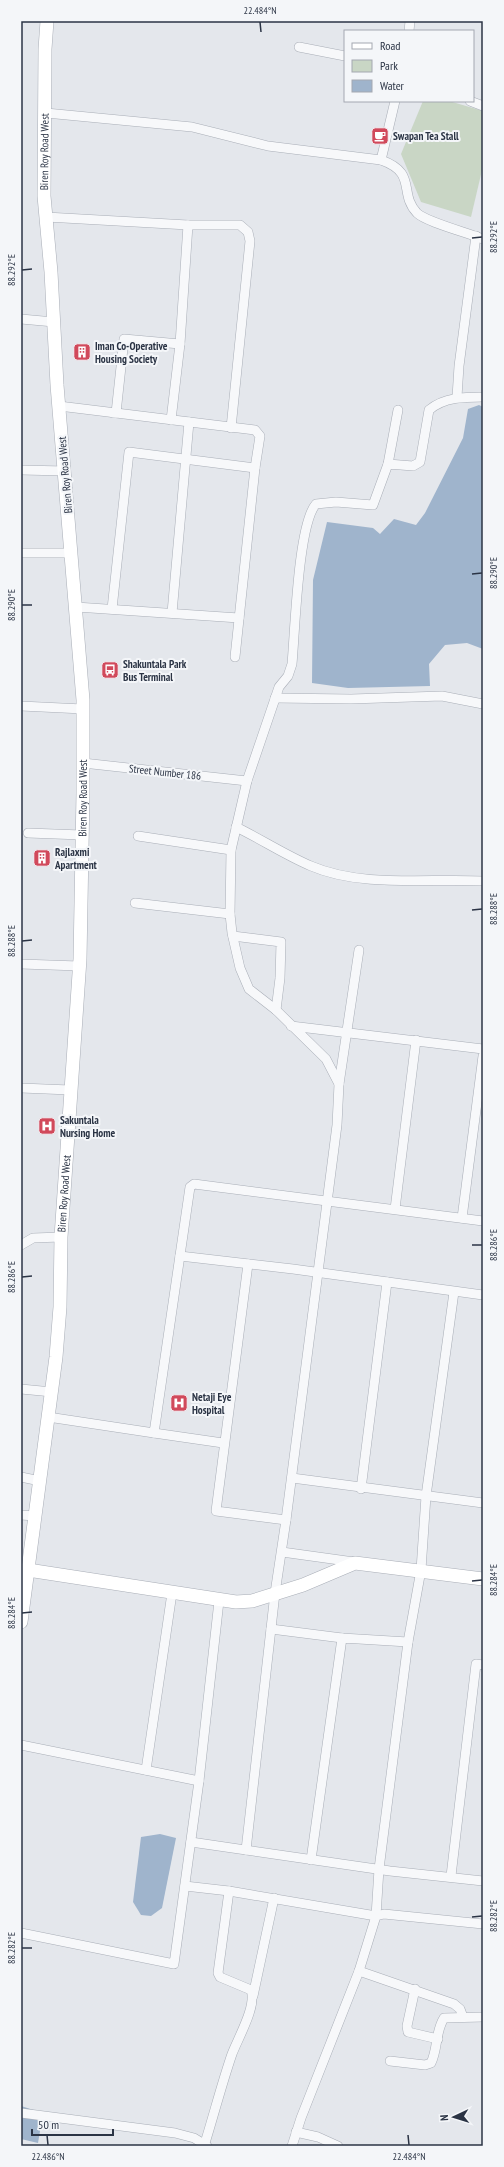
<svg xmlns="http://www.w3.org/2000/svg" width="504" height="2167" font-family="'PT Sans Narrow',sans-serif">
<rect width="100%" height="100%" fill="#e4e7ec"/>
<!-- green -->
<polygon fill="#c9d6c5" points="423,101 449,101 483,111 483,166 471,217 421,202 401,154"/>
<!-- water -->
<g fill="#9fb4cc">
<polygon points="479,405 483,407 483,649 467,643 445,645 429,664 430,686 348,688 312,683 313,580 327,522 373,528 380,534 394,519 416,525 425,513 463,438 468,409"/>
<polygon points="160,1834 176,1838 162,1908 151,1916 141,1915 133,1902 141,1837"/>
<polygon points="21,2106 43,2113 38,2143 21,2139"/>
</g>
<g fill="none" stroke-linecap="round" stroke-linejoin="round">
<defs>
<g id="street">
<polyline points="409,31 410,21"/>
<polyline points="299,47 345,56"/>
<polyline points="470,101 483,106"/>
<path d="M46,113L192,127L268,146L381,160C418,173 398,193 417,213C426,222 469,233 483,239"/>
<polyline points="381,160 395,101"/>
<polyline points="46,217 188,225 180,344 171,420"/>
<polyline points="188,225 240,225 248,232 250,241 231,428"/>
<polyline points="21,319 54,322"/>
<polyline points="457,397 459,366 476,236"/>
<polyline points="59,406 255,430 260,436 255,468 235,657"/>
<polyline points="113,413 116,413 124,339 180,344"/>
<polyline points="388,464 398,410"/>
<polyline points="21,470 65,471"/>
<polyline points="21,553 71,553"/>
<polyline points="76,607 239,618"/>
<polyline points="112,609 129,452 255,468"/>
<polyline points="172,613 189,422"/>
<polyline points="275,698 351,699 442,696 483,704"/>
<polyline points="21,706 83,709"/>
<polyline points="83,763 247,781"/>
<path d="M236,827C261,839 285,855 311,866C362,888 429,878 483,881"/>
<polyline points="28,833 82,835"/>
<polyline points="138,836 231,850"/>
<polyline points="135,903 230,914"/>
<polyline points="233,936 281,942 280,978 276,1010"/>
<polyline points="21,964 79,966"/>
<polyline points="291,1026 483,1049"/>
<polyline points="339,1084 359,950"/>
<polyline points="21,1088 70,1090"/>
<polyline points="395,1209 416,1040"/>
<polyline points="462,1218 483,1056"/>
<polyline points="21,1245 33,1238 61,1237"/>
<polyline points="180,1256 293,1269 483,1295"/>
<polyline points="248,1264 216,1511 286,1520"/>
<polyline points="21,1389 52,1392"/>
<polyline points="48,1417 154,1433 190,1187 194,1184 483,1221"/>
<polyline points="154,1433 223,1443"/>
<polyline points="21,1477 40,1481"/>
<polyline points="292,1478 483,1503"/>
<polyline points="361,1489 387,1282"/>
<polyline points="21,1515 35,1516"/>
<polyline points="282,1552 354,1562"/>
<polyline points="271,1629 342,1638"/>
<polyline points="21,1745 199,1781"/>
<polyline points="146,1770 172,1593"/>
<polyline points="191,1842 390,1871 483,1881"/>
<path d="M246,1850L275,1593L286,1520L337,1125L339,1084L326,1059L276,1010L249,989L240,968L232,933L230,914L231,850L247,781L279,687L288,676L292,664C295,632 298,524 316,504L336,502L373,505L388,464L413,466L420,462L429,410C444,397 465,397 483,397"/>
<polyline points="311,1860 342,1638 408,1642"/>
<polyline points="451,1876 476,1664 483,1665"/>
<polyline points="185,1886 229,1891 376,1916 379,1869 408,1642 421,1570 426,1496 454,1292"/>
<polyline points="21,1933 174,1964 199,1781 219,1601"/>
<polyline points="359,1971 454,2004 460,2009 463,2017"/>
<polyline points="415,1989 407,2026 408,2032 438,2039"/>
<polyline points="253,1996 274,1898"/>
<path d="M390,2061L425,2065L431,2063C438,2049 435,2032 444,2018L483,2017"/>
<polyline points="21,2113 175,2133 194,2138 207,2146"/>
<polyline points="296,2132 318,2137 338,2146"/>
<path d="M205,2143C214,2114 222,2083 232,2054C238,2038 257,2006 251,1990L220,1977L218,1973L229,1891"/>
<polyline points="292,2146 301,2118 359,1971 376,1916 384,1914 483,1924"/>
</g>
<g id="secondary">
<polyline points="28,1570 236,1602 252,1601 303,1585 355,1563 483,1579"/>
<path id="s1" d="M21,1622L56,1357L60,1307L61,1237L80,959L83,793V700L57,385L51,272L44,196L45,49L47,21"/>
</g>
</defs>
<!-- street casing -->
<use href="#street" stroke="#a9aeb7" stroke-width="10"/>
<!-- secondary casing -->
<use href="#secondary" stroke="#a9aeb7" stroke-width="14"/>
<!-- street -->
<use href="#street" stroke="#f7f8fa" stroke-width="9"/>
<!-- secondary -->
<use href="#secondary" stroke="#fff" stroke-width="13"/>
</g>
<!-- ticks -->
<path fill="none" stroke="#2b3445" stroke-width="1.5" d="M260,22L261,32M472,238L482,237M22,270L32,269M472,574L482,573M22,605H32M472,910L482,909M22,941L32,940M472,1245H482M22,1277L32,1276M472,1581L482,1580M22,1613L32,1612M472,1917L482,1916M22,1948H32M47,2135L48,2145M408,2135L409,2145"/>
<!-- icons -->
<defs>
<symbol id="cafe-square" viewBox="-11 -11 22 22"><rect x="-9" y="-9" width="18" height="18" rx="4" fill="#d1495b" stroke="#f4f6f9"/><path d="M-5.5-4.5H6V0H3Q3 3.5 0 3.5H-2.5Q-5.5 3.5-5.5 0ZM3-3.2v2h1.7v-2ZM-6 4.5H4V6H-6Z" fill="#fff"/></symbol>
<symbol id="building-square" viewBox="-11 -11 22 22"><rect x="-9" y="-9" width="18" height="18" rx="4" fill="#d1495b" stroke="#f4f6f9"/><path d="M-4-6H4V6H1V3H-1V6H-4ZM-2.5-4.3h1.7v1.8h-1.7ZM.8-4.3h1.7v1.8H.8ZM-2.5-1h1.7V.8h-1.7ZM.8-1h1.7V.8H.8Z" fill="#fff"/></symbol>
<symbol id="bus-square" viewBox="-11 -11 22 22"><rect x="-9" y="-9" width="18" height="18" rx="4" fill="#d1495b" stroke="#f4f6f9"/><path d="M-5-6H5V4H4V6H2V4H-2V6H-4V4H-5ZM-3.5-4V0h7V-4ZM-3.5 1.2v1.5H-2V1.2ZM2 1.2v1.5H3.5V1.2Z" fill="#fff"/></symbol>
<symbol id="hospital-square" viewBox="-11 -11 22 22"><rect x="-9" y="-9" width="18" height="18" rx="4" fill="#d1495b" stroke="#f4f6f9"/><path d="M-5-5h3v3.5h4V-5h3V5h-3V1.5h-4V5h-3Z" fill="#fff"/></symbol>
</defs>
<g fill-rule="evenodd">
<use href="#cafe-square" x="370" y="126" width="20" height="20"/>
<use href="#building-square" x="72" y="342" width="20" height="20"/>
<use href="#bus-square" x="100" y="660" width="20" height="20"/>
<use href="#building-square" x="32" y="848" width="20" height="20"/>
<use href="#hospital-square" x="37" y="1116" width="20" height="20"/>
<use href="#hospital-square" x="169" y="1393" width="20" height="20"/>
</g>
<g text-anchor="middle" stroke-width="4" stroke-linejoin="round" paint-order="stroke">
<!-- poi labels -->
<g font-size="11" font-weight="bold" fill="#2b3445" stroke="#f4f6f9" text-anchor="start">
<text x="393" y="140">Swapan Tea Stall</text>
<text x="95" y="350">Iman Co-Operative<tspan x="95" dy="13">Housing Society</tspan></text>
<text x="123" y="668">Shakuntala Park<tspan x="123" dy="13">Bus Terminal</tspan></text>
<text x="55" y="856">Rajlaxmi<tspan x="55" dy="13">Apartment</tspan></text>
<text x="60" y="1124">Sakuntala<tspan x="60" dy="13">Nursing Home</tspan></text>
<text x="192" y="1401">Netaji Eye<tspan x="192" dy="13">Hospital</tspan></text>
</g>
<!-- street labels -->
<g font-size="11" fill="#2b3445" stroke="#f4f6f9">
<text dy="4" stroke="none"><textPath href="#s1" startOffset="1475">Biren Roy Road West</textPath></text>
<text transform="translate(65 475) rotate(-95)" y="4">Biren Roy Road West</text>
<text transform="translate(165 772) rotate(6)" y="4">Street Number 186</text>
<text dy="4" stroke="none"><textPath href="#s1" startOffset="827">Biren Roy Road West</textPath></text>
<text dy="4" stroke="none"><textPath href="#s1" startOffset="431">Biren Roy Road West</textPath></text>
</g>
</g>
<!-- border -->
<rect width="504" height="2167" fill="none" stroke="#f4f6f9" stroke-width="44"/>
<!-- legend -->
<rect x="344" y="30" width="130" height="72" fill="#f4f6f9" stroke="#a4a8b1"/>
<rect x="352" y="43" width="20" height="6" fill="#ffffff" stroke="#a4a8b1"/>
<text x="380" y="50" font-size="12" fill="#2b3445">Road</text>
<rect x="352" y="60" width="20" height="12" fill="#c9d6c5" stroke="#a4a8b1"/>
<text x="380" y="70" font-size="12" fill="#2b3445">Park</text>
<rect x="352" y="80" width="20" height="12" fill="#9fb4cc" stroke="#a4a8b1"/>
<text x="380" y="90" font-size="12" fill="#2b3445">Water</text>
<!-- north arrow -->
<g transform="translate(454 2117) rotate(266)" stroke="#f4f6f9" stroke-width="3" paint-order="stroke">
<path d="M0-3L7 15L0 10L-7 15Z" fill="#2b3445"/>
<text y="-6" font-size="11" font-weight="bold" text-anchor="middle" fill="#2b3445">N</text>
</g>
<!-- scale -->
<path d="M32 2129v6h81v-6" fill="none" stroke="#2b3445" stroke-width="2"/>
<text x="38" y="2129" font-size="12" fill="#2b3445" stroke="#f4f6f9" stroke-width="3" paint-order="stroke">50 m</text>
<rect x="22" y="22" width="460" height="2123" fill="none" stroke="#2b3445" stroke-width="1.5"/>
<g font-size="10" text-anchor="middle" fill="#2b3445">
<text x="260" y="14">22.484°N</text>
<text transform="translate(493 237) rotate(-90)" y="4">88.292°E</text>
<text transform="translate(11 270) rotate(-90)" y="4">88.292°E</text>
<text transform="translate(493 573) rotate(-90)" y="4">88.290°E</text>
<text transform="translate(11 605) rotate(-90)" y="4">88.290°E</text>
<text transform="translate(493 909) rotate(-90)" y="4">88.288°E</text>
<text transform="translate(11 941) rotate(-90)" y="4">88.288°E</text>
<text transform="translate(493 1245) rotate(-90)" y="4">88.286°E</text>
<text transform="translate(11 1277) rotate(-90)" y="4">88.286°E</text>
<text transform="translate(493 1580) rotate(-90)" y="4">88.284°E</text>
<text transform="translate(11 1613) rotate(-90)" y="4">88.284°E</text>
<text transform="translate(493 1916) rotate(-90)" y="4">88.282°E</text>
<text transform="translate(11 1948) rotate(-90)" y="4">88.282°E</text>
<text x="48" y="2160">22.486°N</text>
<text x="409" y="2160">22.484°N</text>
</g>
</svg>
